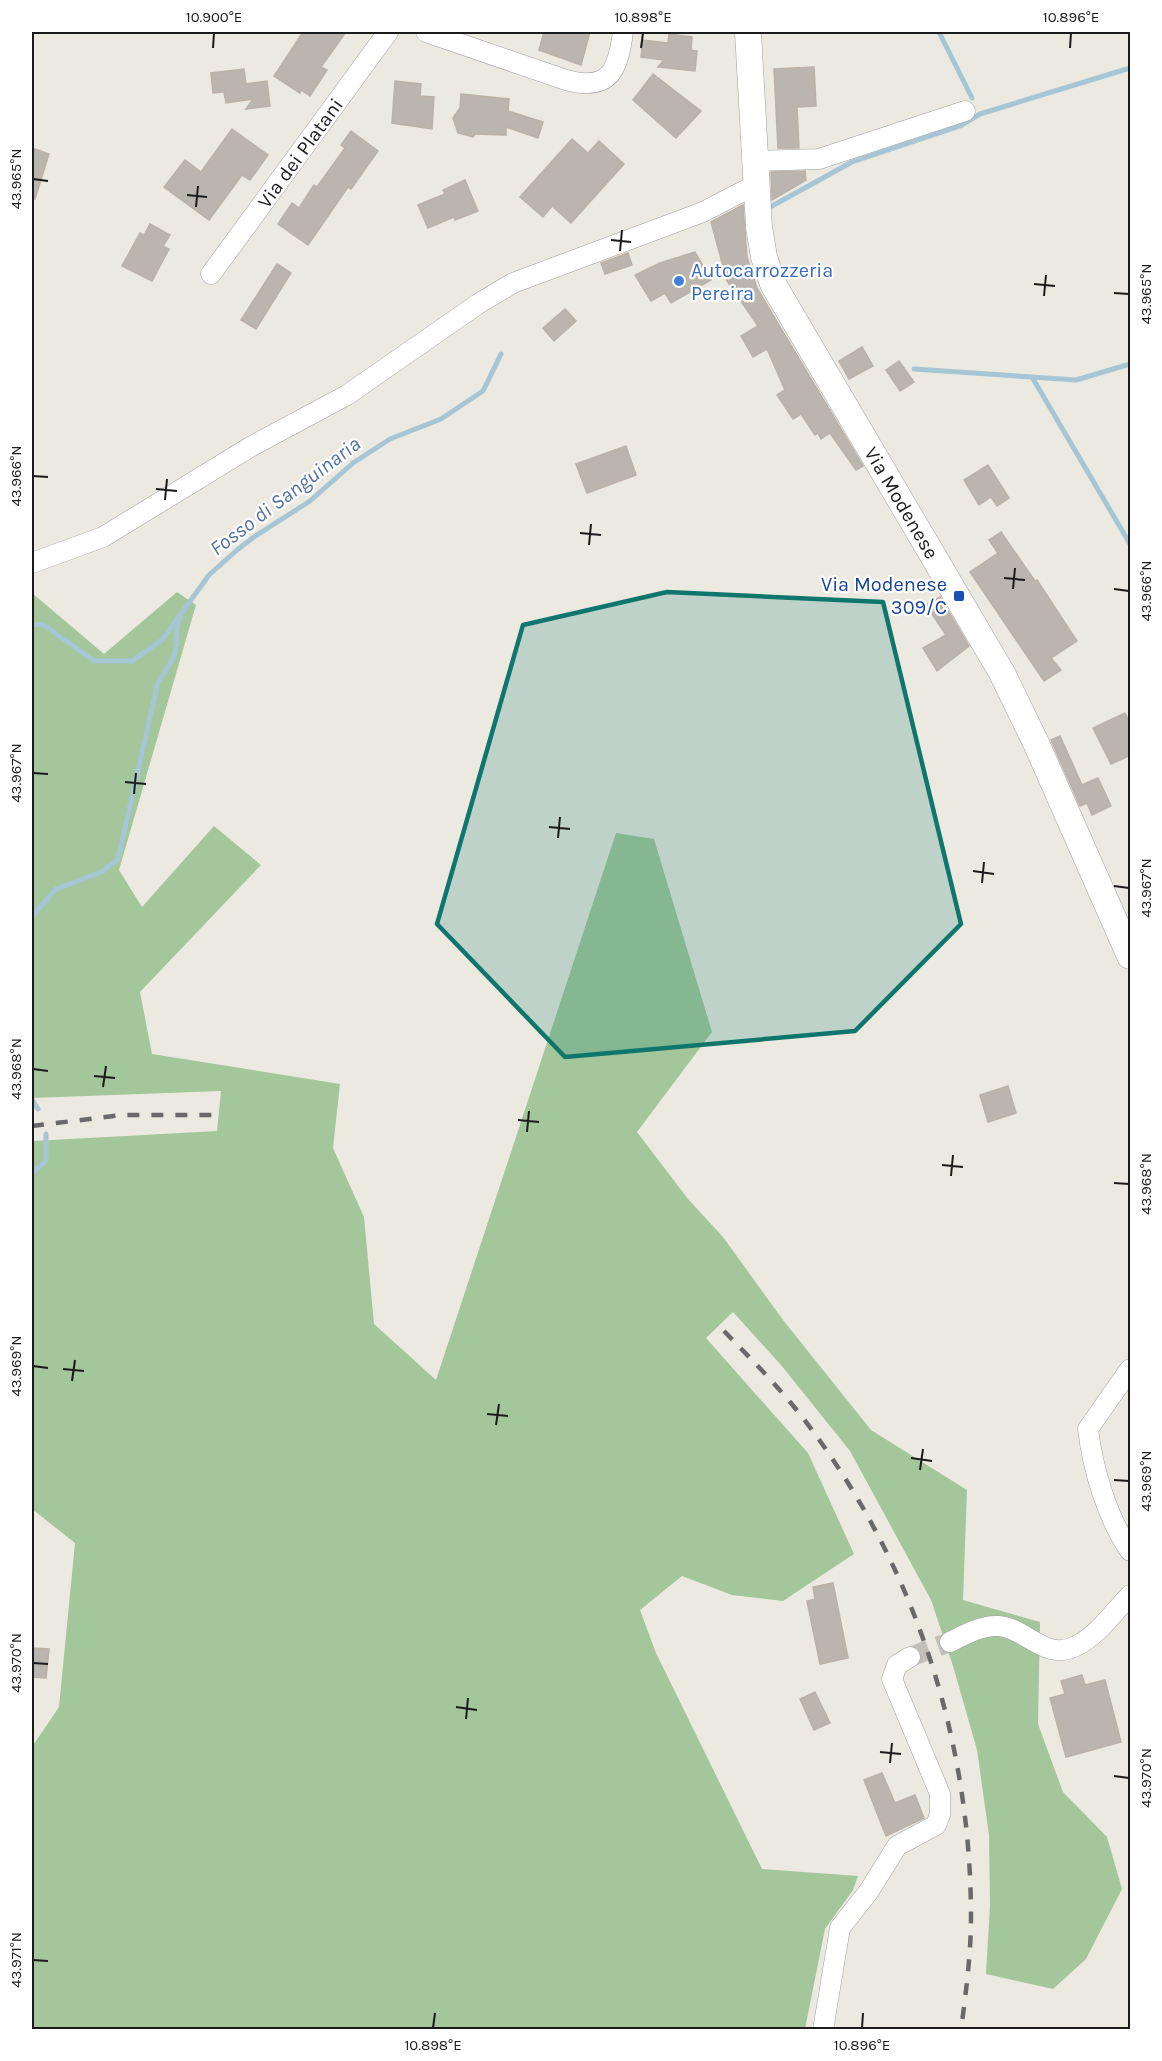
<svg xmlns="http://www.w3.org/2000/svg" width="1162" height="2061" font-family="Karla,sans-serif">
<rect width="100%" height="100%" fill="#ece9e1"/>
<!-- forest -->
<polygon fill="#a3c79a" points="177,592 196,605 119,870 142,907 214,826 261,865 140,992 152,1054 340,1084 333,1148 364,1217 374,1324 436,1380 616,833 654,839 712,1032 637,1132 688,1199 723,1237 783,1320 871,1430 967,1490 963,1600 1040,1622 1038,1724 1063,1792 1107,1837 1122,1889 1086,1959 1053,1989 986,1974 990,1905 989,1835 977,1750 953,1666 931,1600 850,1451 781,1365 733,1312 706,1338 808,1453 854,1554 783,1601 732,1595 682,1576 640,1610 656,1653 762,1869 858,1876 853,1890 825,1929 805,2029 32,2029 32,1747 59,1707 75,1543 32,1509 32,1145 33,1141 217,1131 221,1091 32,1098 32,593 104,654"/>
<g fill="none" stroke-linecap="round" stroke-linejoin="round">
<!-- stream -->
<g stroke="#a6c6d6" stroke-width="5">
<polyline points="939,32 972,98"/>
<polyline points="772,206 852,162 960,126 980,114 1130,68"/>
<polyline points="914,369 1076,380 1130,364"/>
<polyline points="1032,377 1130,544"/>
<polyline points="32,624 44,625 94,661 132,661 162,640 209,575 237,550 254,537 310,501 353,463 390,439 441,419 483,391 501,354"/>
<path d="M32,916L56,889L102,872L118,859L158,682C165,672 172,663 175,652C178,640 174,628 180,618"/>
<polyline points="32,1100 38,1109"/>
<polyline points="32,1173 46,1161 46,1134"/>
</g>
</g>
<!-- building -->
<g fill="#bbb5af" stroke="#bcb1a5" stroke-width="1.5">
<polygon points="303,32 346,32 321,67 327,70 310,96 301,90 300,93 274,76"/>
<polygon points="544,32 590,32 581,65 539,50"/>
<polygon points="669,34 692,37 691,50 697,51 695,71 658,67 664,60 641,57 643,40 668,43"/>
<polygon points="814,67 816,106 797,107 799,148 778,148 774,69"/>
<polygon points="244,69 246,84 267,81 270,106 246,109 253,99 226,103 224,92 213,93 211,73"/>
<polygon points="653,74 701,111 676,138 633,100"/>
<polygon points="395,81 421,84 420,96 434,97 432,129 392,123"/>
<polygon points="461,94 509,99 508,111 543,122 538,138 506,127 506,135 475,134 473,137 458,133 453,118 460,108"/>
<polygon points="232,129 268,155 250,180 242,175 209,220 164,187 185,160 201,172"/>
<polygon points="351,131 378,151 351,189 348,187 308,245 278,224 292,203 299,208 314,185 317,187 345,148 341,145"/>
<polygon points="572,139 588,153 599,141 624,164 571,223 552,206 543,217 520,197"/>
<polygon points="32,148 49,154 35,199 32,198"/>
<polygon points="805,171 806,180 772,200 771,172"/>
<polygon points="465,180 478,211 455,220 454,217 428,228 418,205 445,194 443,190"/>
<polygon points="743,205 747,257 757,288 863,466 856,470 830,433 821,439 818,433 815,435 801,414 793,419 777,395 785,390 767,349 753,357 741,336 758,326 727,281 711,222"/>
<polygon points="150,224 170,235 163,246 169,249 152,281 122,266 140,233 144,235"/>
<polygon points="695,252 711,280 671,303 665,293 651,301 635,275 660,263"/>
<polygon points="628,253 632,265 605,274 601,263"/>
<polygon points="277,264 291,273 256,329 241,320"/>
<polygon points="565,309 576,321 554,341 543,328"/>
<polygon points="862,347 873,366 849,379 839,361"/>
<polygon points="899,361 914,382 900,391 886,370"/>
<polygon points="626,446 636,475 587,493 576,464"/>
<polygon points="988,465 1009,498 997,506 991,497 979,505 964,480"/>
<polygon points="1001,532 1035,581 1037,580 1077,641 1051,658 1061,670 1044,681 970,572 998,553 989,540"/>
<polygon points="940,597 969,646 937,671 923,648 946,635 926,605"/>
<polygon points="1125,713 1131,725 1131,755 1111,764 1093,728"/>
<polygon points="1060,736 1082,785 1098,778 1111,806 1092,815 1087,803 1080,806 1051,740"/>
<polygon points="1008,1086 1016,1113 988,1122 980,1095"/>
<polygon points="833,1583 848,1658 820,1664 807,1601 815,1599 813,1587"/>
<polygon points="32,1648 49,1649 46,1678 32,1677"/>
<polygon points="1082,1675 1085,1685 1105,1680 1121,1742 1066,1757 1050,1698 1065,1694 1061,1681"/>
<polygon points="815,1692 830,1723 814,1730 800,1699"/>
<polygon points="882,1773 895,1803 915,1795 924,1818 886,1836 864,1780"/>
</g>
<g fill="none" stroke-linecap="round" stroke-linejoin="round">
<!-- minor-tunnel -->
<polyline stroke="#c2c0b9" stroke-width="20" stroke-dasharray="20 10" stroke-linecap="butt" points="910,1657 950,1642"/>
<defs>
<g id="minor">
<path d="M426,32L566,80C610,92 618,70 623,32"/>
<polyline points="754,161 819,159 965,111"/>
<polyline points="211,274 388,32"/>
<polyline points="32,563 103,537 252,446 347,395 478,304 513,283 703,212 755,185"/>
<path d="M1130,1369L1088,1429C1093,1470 1107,1517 1130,1551"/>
<path d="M950,1642C964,1635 982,1625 998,1626C1027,1628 1045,1662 1076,1646C1097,1636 1114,1612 1130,1595"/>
<polyline points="823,2030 840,1928 869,1891 897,1846 936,1825 940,1815 940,1794 892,1679 897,1665 910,1657"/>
</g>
<g id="tertiary">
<path id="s1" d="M748,32L759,227L764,257L773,284L1002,673L1036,743L1130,956"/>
</g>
</defs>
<!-- minor casing -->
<use href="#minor" stroke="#9f9f9f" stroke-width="21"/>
<!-- tertiary casing -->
<use href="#tertiary" stroke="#9f9f9f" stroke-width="27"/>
<!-- minor -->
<use href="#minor" stroke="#fff" stroke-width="20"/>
<!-- tertiary -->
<use href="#tertiary" stroke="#fff" stroke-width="26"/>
<!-- rail -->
<g stroke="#696969" stroke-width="4.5" stroke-dasharray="12 12" stroke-linecap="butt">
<polyline points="32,1126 122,1115 213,1115"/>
<path d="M724,1331C751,1359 779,1387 803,1418C913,1561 971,1737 971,1917C971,1954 966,1992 961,2030"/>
</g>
</g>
<!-- marked area -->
<path fill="#0f766e" fill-opacity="0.2" stroke="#0f766e" stroke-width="4.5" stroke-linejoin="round" d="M667,592L883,602L961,924L855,1031L565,1057L437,924L523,625Z"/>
<!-- ticks -->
<path fill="none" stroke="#1b1b1b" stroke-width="2" d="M213,48L214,33M641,48L643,33M1070,48L1071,33M33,179L48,181M187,195L207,197M196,207L198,186M611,240L631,242M620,251L622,230M1034,284L1055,286M1114,293L1129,294M1044,296L1046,275M33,476L48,477M156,489L177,491M165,500L167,479M580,533L601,535M589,545L591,524M1004,578L1025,580M1013,589L1015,568M1114,589L1129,591M33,773L48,774M125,782L146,784M134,794L136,773M549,827L570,829M558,838L560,817M973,871L994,874M982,883L984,862M1114,886L1129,888M33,1069L48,1071M94,1076L115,1078M103,1087L106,1066M518,1120L539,1122M527,1132L529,1111M942,1165L963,1167M951,1176L953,1155M1114,1183L1129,1184M33,1366L48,1368M63,1369L84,1371M72,1381L75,1360M487,1414L508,1416M496,1425L499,1404M911,1458L932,1461M920,1470L923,1449M1114,1480L1129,1481M33,1663L48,1664M456,1707L477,1710M466,1719L468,1698M880,1752L901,1754M890,1763L892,1743M1114,1776L1129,1778M33,1960L48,1961M433,2028L435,2013M862,2028L863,2013"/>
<!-- markers -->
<circle fill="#3f7fe0" stroke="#fff" stroke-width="2" cx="679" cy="281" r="6"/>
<rect fill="#1a4fb4" stroke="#fff" stroke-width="2" x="953" y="590" width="12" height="12" rx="3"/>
<g text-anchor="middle" stroke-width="4.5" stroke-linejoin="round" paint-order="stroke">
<!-- street labels -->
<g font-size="20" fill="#1b1b1b" stroke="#fff">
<text transform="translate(300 153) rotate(-54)" y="7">Via dei Platani</text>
<text dy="7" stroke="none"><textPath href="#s1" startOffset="508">Via Modenese</textPath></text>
</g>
<!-- shop labels -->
<g font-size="20" fill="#366cbe" stroke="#fff" text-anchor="start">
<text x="691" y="277">Autocarrozzeria<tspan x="691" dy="23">Pereira</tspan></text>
</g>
<!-- transit labels -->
<g font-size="20" fill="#164399" stroke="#fff" text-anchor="end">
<text x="947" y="591">Via Modenese<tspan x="947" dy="23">309/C</tspan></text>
</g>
<!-- water labels -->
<g font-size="21" font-style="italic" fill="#5272a0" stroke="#fff">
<text transform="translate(285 496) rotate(-37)" y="7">Fosso di Sanguinaria</text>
</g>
</g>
<!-- border -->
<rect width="1162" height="2061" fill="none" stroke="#ffffff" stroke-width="66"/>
<rect x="33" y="33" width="1096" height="1995" fill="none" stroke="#1b1b1b" stroke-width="2"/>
<g font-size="15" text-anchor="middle" fill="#1b1b1b">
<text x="214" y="22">10.900°E</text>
<text x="643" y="22">10.898°E</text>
<text x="1071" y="22">10.896°E</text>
<text transform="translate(16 179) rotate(-90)" y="5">43.965°N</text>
<text transform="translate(1146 294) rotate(-90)" y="5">43.965°N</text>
<text transform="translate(16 476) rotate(-90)" y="5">43.966°N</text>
<text transform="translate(1146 591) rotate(-90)" y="5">43.966°N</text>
<text transform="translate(16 773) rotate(-90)" y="5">43.967°N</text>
<text transform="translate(1146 888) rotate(-90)" y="5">43.967°N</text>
<text transform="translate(16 1069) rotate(-90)" y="5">43.968°N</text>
<text transform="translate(1146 1184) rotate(-90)" y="5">43.968°N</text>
<text transform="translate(16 1366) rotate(-90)" y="5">43.969°N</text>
<text transform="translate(1146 1481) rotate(-90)" y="5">43.969°N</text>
<text transform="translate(16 1663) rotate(-90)" y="5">43.970°N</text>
<text transform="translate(1146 1778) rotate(-90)" y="5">43.970°N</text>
<text transform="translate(16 1960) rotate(-90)" y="5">43.971°N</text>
<text x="433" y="2050">10.898°E</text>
<text x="862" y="2050">10.896°E</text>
</g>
</svg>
